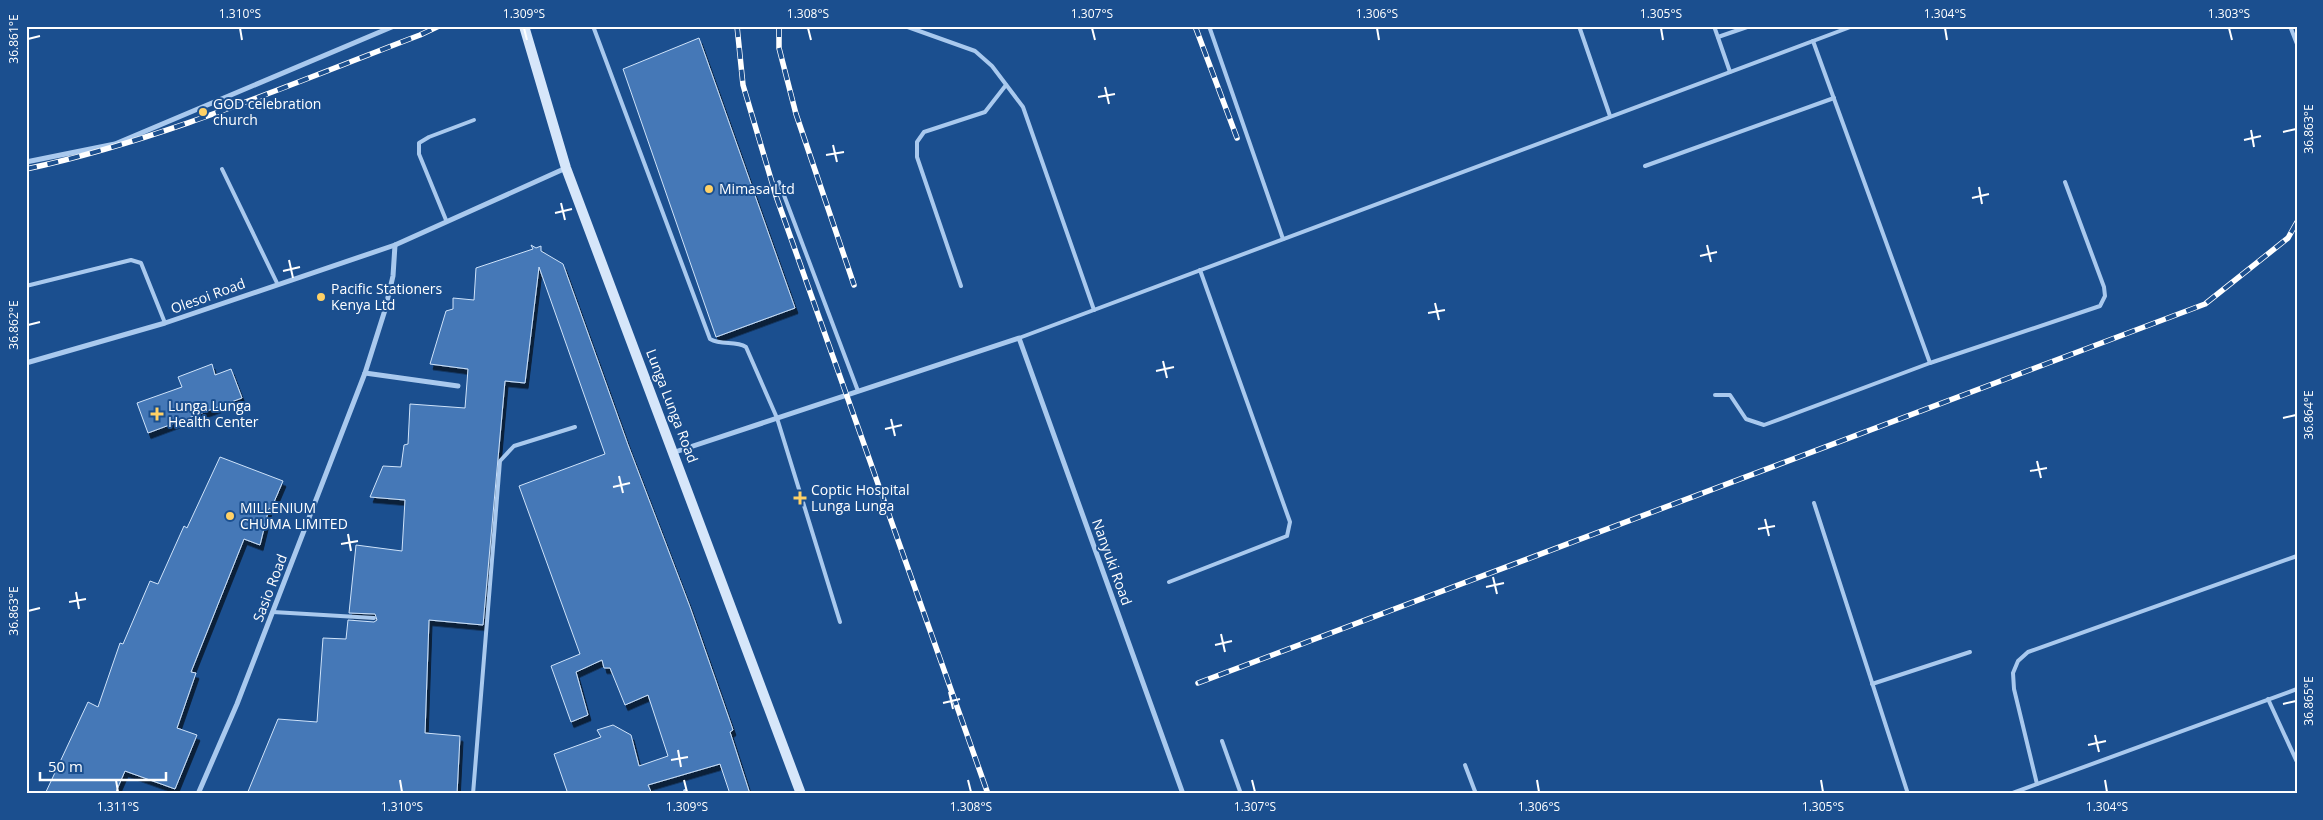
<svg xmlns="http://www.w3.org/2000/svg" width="2323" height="820" font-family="'Open Sans',sans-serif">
<defs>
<filter id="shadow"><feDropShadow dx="3" dy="5.5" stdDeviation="0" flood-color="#0009"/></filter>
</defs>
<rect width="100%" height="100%" fill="#1b4f8f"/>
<!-- building -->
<g fill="#4478b7" stroke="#cfe3fa" filter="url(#shadow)">
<polygon points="699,38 795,308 716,337 623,69"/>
<polygon points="531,245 536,248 541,246 541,251 563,264 628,445 690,607 733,730 730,732 750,794 730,794 720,764 648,785 652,794 568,794 554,754 601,737 597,730 613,725 631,735 639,766 668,756 648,695 625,705 610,668 604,668 602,660 576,672 588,715 571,722 551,666 580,654 519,486 605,454 539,267 525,383 505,381 483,625 429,620 425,733 460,736 457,794 247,794 278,719 317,722 323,638 346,639 348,620 374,622 377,620 375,614 349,613 356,545 402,551 405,500 370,497 383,466 401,467 404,445 408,444 410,404 465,408 468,369 430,364 446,311 453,309 453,298 474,300 476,268 533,249"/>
<polygon points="212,364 215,375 231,369 242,398 148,433 137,403 182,387 178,377"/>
<polygon points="220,457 283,481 271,509 269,508 260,545 244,539 191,672 196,673 177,728 197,735 175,789 125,771 115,794 45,794 88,702 98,707 120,643 123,644 150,581 158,584 184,526 187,528"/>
</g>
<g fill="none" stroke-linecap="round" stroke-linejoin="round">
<!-- service -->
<g stroke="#a9c9ee" stroke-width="4">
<path d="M593,26L710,339C722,346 735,340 746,347L777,418L840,622"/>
<polyline points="905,26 975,51 992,66 1023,107 1094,310"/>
<polyline points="1209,26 1283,239"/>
<polyline points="1579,26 1610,116"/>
<polyline points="1714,26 1730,72"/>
<polyline points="2290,26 2297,44"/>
<polyline points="1718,37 1750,26"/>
<polyline points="1645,166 1834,98"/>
<polyline points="222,169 277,283"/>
<polyline points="779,182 858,391"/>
<polyline points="446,220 419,154 419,143 429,137 474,120"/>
<polyline points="26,286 131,260 141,263 165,323"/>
<polyline points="961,286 917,157 917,142 924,132 985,112 1006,85"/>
<polyline points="1019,338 1853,26"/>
<polyline points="1930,363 2100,306 2105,296 2104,287 2065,182"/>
<polyline points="1715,395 1730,395 1746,419 1764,425 1930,363 1813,41"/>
<polyline points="1814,503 1908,794"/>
<polyline points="1169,582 1287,536 1290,522 1200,270"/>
<polyline points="273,612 374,618"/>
<polyline points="1872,684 1970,652"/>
<polyline points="2268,699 2297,762"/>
<polyline points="1222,741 1241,794"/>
<polyline points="1465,765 1476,794"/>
<polyline points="2037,784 2014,689 2013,673 2018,661 2028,652 2297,556"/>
<polyline points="685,791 686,794"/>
<polyline points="473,794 500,461 514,446 575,427"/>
<polyline points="2010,794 2297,689"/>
</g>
<!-- minor -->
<g stroke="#a9c9ee" stroke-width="5">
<polyline points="26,162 115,144 394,26"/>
<polyline points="26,363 165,323 395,245 566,168"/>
<polyline points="365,373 458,386"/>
<polyline points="675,452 1019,338 1183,794"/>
<polyline points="198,794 237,704 365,373 385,310 393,276 395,245"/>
</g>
<!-- secondary -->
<polyline stroke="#d6e6fa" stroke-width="10" points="524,26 566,168 801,794"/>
<defs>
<g id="rail">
<polyline points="737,26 743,85 776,196 988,794"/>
<polyline points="779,26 779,48 796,114 854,285"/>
<polyline points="1195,26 1237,138"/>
<path d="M26,169C162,140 291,84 420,35L439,26"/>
<polyline points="1198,683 2205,304 2288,238 2297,222"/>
</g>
</defs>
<!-- rail casing -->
<use href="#rail" stroke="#fff" stroke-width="5.5"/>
<!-- rail -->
<use href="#rail" stroke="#1b4f8f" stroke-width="4" stroke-dasharray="11" stroke-linecap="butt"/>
</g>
<!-- ticks -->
<path fill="none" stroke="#fff" stroke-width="2" d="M240,28L242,40M524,28L527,40M808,28L811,40M1092,28L1095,40M1377,28L1379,40M1661,28L1663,40M1945,28L1947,40M2229,28L2232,40M28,39L40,36M1105,87L1109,104M1098,97L1115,94M2251,130L2254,147M2283,132L2296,129M2244,140L2261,136M833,145L837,162M826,155L844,152M1979,187L1982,204M1972,198L1989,194M561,203L565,220M555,213L572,209M1707,245L1711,262M1700,256L1717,252M289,260L293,278M283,271L300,267M1435,303L1439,320M1428,313L1445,310M28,325L40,322M1163,361L1167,378M1156,371L1174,367M2283,418L2296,415M891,419L895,436M885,429L902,425M2037,461L2041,478M2030,471L2047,468M619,476L623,493M613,487L630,483M1765,519L1769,536M1758,529L1775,526M348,534L351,551M341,544L358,541M1493,577L1497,594M1486,587L1504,583M76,592L79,609M69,602L86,599M28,611L40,608M1221,634L1225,652M1215,645L1232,641M949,692L953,709M943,703L960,699M2283,704L2296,701M2095,735L2099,752M2088,745L2106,741M678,750L681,767M671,760L688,757M116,780L118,792M400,780L402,792M684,780L687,792M968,780L971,792M1252,780L1255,792M1537,780L1539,792M1821,780L1823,792M2105,780L2107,792"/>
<!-- markers -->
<g fill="#ffd166" stroke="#1b4f8f" stroke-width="2">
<circle cx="203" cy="112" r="5"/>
<circle cx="709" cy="189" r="5"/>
<circle cx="321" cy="297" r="5"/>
<path d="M154.5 406.5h5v5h5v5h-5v5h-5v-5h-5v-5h5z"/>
<path d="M797.5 490.5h5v5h5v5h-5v5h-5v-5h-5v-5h5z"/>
<circle cx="230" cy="516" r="5"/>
</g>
<g text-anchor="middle" stroke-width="4" stroke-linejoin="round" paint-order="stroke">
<!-- poi labels -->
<g font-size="14" fill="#fff" stroke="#1b4f8f" text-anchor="start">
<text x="213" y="109">GOD celebration<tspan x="213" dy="16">church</tspan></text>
<text x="719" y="194">Mimasa Ltd</text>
<text x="331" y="294">Pacific Stationers<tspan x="331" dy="16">Kenya Ltd</tspan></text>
<text x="168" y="411">Lunga Lunga<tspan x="168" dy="16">Health Center</tspan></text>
<text x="811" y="495">Coptic Hospital<tspan x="811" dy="16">Lunga Lunga</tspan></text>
<text x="240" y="513">MILLENIUM<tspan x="240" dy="16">CHUMA LIMITED</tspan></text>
</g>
<!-- street labels -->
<g font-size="14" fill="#fff" stroke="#1b4f8f">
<text transform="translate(208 296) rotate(-20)" y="5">Olesoi Road</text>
<text transform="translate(672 406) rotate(69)" y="5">Lunga Lunga Road</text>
<text transform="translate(1112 562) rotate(70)" y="5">Nanyuki Road</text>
<text transform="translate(270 588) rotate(-69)" y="5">Sasio Road</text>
</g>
</g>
<!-- border -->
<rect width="2323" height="820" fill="none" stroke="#1b4f8f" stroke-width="55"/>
<!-- scale -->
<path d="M40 772v8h126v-8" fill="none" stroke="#ffffff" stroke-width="2.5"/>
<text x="48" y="772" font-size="15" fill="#ffffff" stroke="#1b4f8f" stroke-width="4" paint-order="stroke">50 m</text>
<rect x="28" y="28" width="2268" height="764" fill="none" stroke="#fff" stroke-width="2"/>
<g font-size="12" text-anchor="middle" fill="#fff">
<text x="240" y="18">1.310°S</text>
<text x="524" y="18">1.309°S</text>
<text x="808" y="18">1.308°S</text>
<text x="1092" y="18">1.307°S</text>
<text x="1377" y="18">1.306°S</text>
<text x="1661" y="18">1.305°S</text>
<text x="1945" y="18">1.304°S</text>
<text x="2229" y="18">1.303°S</text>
<text transform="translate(14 39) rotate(-90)" y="4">36.861°E</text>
<text transform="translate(2309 129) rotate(-90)" y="4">36.863°E</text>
<text transform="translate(14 325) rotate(-90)" y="4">36.862°E</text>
<text transform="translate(2309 415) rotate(-90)" y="4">36.864°E</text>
<text transform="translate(14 611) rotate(-90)" y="4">36.863°E</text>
<text transform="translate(2309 701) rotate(-90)" y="4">36.865°E</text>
<text x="118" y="811">1.311°S</text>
<text x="402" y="811">1.310°S</text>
<text x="687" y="811">1.309°S</text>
<text x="971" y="811">1.308°S</text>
<text x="1255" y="811">1.307°S</text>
<text x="1539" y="811">1.306°S</text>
<text x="1823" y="811">1.305°S</text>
<text x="2107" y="811">1.304°S</text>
</g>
</svg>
